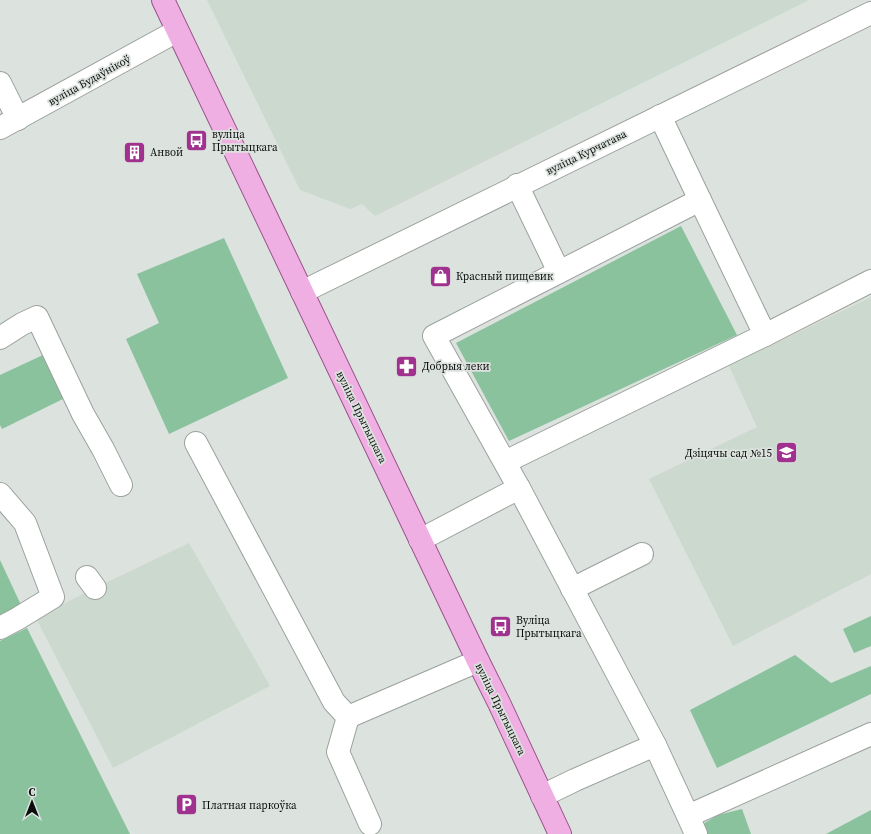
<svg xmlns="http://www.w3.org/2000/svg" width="871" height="834" font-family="'Source Serif 4',serif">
<rect width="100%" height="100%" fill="#dce2de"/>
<!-- built -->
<g fill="#cbd9cf">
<polygon points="207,0 809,0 375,216 362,204 350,209 300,190"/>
<polygon points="871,297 871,574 733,646 649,479 757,427 729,366"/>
<polygon points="189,543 270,686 113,768 36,618 95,588"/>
</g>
<!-- green -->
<g fill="#89c29d">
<polygon points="681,226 737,335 509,441 456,343"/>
<polygon points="224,238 288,378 169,434 126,339 159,323 137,274"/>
<polygon points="43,355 65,398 2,429 0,425 0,375"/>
<polygon points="0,560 21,605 0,615"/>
<polygon points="871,616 871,646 854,653 843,629"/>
<polygon points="27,628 130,834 0,834 0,641"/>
<polygon points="795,655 831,683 871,666 871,694 717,768 690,710"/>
<polygon points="742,809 751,834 707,834 703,824 718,815"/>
<polygon points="871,810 871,834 826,834"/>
</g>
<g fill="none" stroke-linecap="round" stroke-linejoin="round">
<defs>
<g id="minor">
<polyline points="0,83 18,119"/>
<polyline points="0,128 177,31"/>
<polyline points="517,185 559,272"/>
<polyline points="700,200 765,335"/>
<polyline points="302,292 871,13"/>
<polyline points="0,338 22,324 37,317 83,414 103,449 121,485"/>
<polyline points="196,443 334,702 348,717 478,661"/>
<polyline points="505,462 765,335 871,281"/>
<polyline points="519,488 434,336 700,200 660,116"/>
<polyline points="0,494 25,523 53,597 17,619 0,628"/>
<polyline points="420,540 519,488 655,745 575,780 542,796"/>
<polyline points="87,577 95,588"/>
<polyline points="572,589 642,554"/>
<polyline points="348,717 338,752 370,824"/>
<polyline points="655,745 688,816 871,734"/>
<polyline points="688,816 696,834"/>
</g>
<polyline id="major" points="163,0 478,661 499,703 560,834"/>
</defs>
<!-- minor casing -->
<use href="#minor" stroke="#9ba19d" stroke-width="24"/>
<!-- major casing -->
<use href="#major" stroke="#99538c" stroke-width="24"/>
<!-- minor -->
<use href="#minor" stroke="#fff" stroke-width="22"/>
<!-- major -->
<use href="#major" stroke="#f0afe3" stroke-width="22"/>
</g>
<!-- icons -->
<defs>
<symbol id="bus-square" viewBox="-11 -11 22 22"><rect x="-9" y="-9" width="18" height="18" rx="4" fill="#a0318f" stroke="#dce2de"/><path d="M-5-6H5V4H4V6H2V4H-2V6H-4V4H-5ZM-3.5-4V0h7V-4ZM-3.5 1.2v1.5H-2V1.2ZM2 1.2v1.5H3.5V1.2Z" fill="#fff"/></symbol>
<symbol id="building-square" viewBox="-11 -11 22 22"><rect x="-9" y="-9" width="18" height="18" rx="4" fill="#a0318f" stroke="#dce2de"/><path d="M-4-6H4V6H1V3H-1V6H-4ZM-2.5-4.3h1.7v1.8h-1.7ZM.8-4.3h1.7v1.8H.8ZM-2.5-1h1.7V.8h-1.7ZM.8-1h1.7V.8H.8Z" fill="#fff"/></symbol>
<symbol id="shop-square" viewBox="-11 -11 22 22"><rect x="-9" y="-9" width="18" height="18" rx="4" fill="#a0318f" stroke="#dce2de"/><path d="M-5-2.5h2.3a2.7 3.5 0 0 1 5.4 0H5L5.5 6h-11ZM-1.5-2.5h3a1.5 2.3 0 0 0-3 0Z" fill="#fff"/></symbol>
<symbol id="pharmacy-square" viewBox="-11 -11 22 22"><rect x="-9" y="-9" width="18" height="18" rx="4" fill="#a0318f" stroke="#dce2de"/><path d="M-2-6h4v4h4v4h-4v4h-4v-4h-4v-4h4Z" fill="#fff"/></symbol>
<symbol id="school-square" viewBox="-11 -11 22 22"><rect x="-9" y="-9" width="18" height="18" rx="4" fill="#a0318f" stroke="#dce2de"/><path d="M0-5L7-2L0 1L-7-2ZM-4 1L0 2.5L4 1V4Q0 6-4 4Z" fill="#fff"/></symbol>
<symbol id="parking-square" viewBox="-11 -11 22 22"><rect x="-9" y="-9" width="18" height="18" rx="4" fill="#a0318f" stroke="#dce2de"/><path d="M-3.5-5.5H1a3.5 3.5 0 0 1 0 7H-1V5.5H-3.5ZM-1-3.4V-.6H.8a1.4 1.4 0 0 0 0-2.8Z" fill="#fff"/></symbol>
</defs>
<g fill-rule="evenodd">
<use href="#bus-square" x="184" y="128" width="25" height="25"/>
<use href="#building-square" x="122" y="140" width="25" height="25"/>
<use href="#shop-square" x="428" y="264" width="25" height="25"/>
<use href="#pharmacy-square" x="394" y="354" width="25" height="25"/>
<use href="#school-square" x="774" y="440" width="25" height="25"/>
<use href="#bus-square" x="488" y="614" width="25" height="25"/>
<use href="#parking-square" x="174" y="792" width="25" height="25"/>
</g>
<g text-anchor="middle" stroke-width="3.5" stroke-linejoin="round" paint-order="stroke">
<!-- street labels -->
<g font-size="11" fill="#0b0d0c" stroke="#dce2de">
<text transform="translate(89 80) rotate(-29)" y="4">вуліца Будаўнікоў</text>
<text transform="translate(586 152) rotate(-26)" y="4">вуліца Курчатава</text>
<text transform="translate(362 417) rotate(64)" y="4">вуліца Прытыцкага</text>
<text transform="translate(501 709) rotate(64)" y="4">вуліца Прытыцкага</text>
</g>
<!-- poi labels -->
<g font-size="11" fill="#0b0d0c" stroke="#dce2de" text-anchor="start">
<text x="212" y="138">вуліца<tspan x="212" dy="13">Прытыцкага</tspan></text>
<text x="150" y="156">Анвой</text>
<text x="456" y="280">Красный пищевик</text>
<text x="422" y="370">Добрыя леки</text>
<text x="772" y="457" text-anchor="end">Дзіцячы сад №15</text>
<text x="516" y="624">Вуліца<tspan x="516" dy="13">Прытыцкага</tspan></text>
<text x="202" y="809">Платная паркоўка</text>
</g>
</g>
<!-- north arrow -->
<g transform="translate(32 802)" stroke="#dce2de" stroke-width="3" paint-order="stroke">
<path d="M0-3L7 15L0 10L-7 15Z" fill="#0b0d0c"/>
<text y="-6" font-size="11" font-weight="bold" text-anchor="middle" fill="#0b0d0c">С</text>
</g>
</svg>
